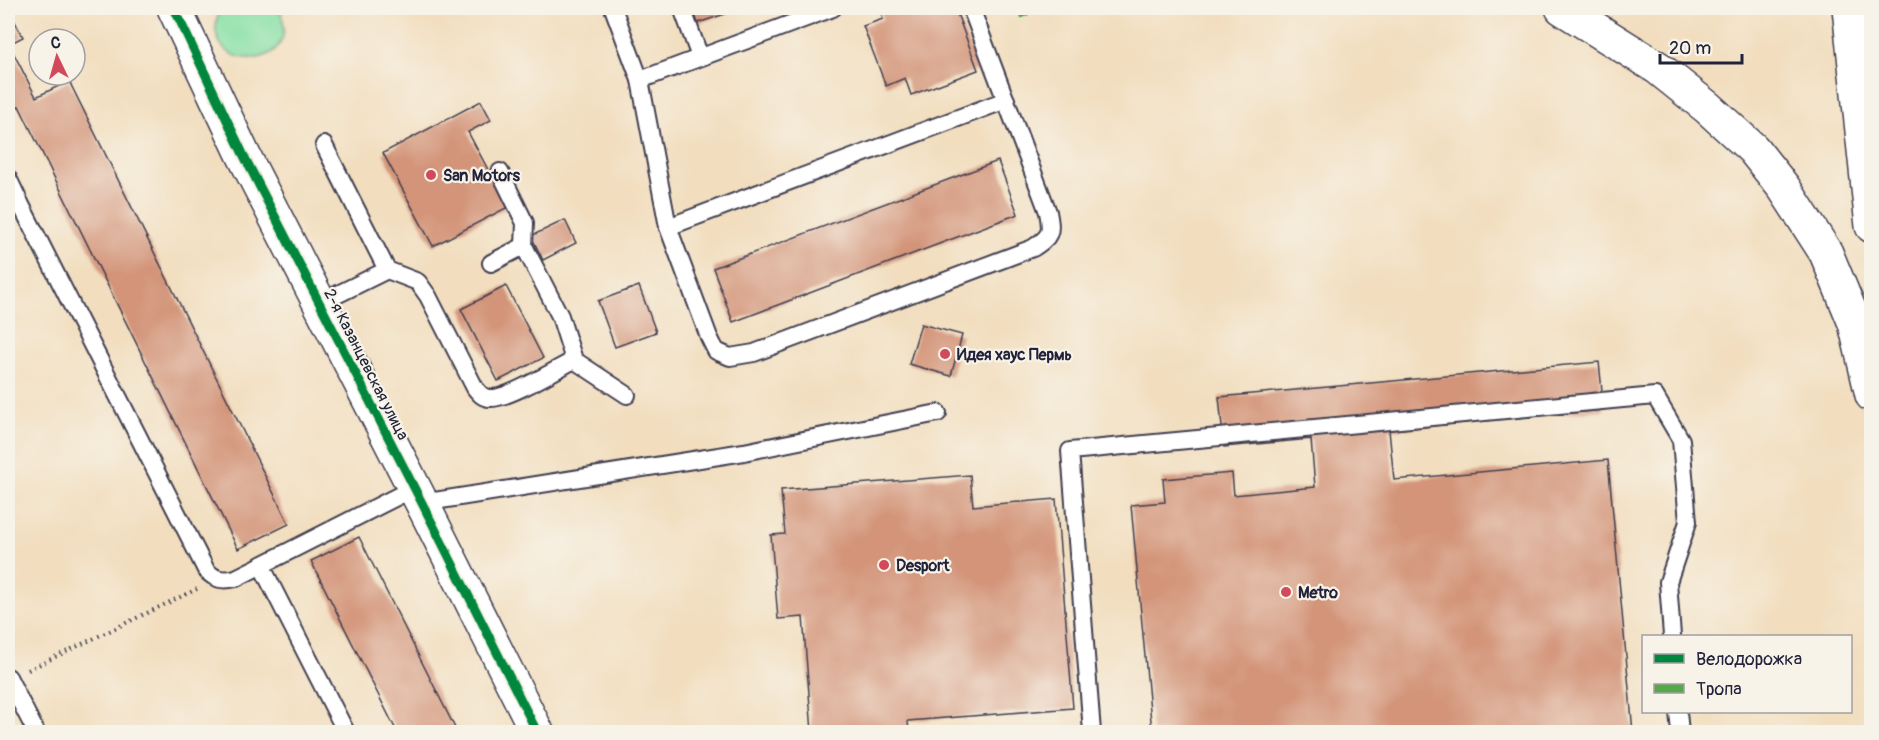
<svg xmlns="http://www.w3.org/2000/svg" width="1879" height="740" font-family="Pangolin,sans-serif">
<rect width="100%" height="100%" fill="#f7f3e8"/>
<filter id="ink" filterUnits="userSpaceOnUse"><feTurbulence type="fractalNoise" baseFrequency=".0167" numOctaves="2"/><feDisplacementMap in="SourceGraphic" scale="12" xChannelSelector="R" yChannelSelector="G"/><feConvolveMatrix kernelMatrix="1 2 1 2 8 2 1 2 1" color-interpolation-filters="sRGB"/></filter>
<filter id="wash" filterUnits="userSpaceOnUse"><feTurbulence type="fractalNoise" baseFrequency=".008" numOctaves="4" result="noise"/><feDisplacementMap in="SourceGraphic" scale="24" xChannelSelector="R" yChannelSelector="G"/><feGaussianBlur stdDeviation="1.35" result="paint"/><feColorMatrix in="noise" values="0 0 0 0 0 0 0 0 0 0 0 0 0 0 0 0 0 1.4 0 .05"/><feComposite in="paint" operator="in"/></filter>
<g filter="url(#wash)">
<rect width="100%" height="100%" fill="#f2debf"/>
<!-- green -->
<path fill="#87e0a6" stroke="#548170" stroke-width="1.5" d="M221,8H279C308,77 191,73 221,8Z"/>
<g id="blocks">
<!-- building -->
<g fill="#d39479">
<polygon points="693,8 723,8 725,14 698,23"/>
<polygon points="885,8 955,8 978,70 911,95 905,78 886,86 863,26 883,19 880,10"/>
<polygon points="12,16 23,37 9,44 36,97 69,81 289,524 238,549 19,106 8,111 8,18"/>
<polygon points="481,101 491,120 468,132 508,207 433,246 383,153"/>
<polygon points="998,161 1018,214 733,322 713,268"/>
<polygon points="565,220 576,243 543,260 531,236"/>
<polygon points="506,286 543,358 498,381 461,309"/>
<polygon points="639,286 656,332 615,347 598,301"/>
<polygon points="921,324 962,335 951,376 909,364"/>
<polygon points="1599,362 1604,410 1389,430 1394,480 1608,460 1633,732 1152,732 1131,505 1165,502 1163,479 1232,473 1234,495 1315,487 1311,439 1224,447 1219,397"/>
<polygon points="970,475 973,506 1056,499 1073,708 908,721 909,732 812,732 803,617 778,619 771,535 785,534 781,490"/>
<polygon points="359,537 457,732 397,732 311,561"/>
</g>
</g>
</g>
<g filter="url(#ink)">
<use href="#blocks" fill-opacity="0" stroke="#413e4f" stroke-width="1.5"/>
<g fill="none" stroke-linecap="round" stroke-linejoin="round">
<defs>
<g id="service">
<path d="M613,8L640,80L668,227L709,337L716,351L730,357L754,353L1033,248C1051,236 1052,233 1048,212L971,8"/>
<polyline points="682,8 700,57"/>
<polyline points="640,80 833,8"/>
<polyline points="500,172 525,223 524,246 560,316 574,360"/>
<polyline points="8,178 20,203"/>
<path d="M8,209L20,203L206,570C215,580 223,581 236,578L414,488"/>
<polyline points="668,227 1006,100"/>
<polyline points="491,263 524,246"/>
<path d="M387,270L418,282L428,296L475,388C480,394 483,398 490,398C506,400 557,369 574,360L627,395"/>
<polyline points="320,303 387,270 324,145"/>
<polyline points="422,503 744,452 938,413"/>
<polyline points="261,565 346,732"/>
<polyline points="8,677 36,732"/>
<polyline points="1678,712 1680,732"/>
<polyline points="1092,732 1070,451 1655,396 1681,440 1688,522 1668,582 1672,636"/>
</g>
<polyline id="minor" points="174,8 243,154 422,503 537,732"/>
<polyline id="primary" points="1562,8 1658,68 1708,108 1753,149 1784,188 1826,253 1855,323 1872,395"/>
<polyline id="trunk" points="1849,8 1872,226"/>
</defs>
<!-- service casing -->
<use href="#service" stroke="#413e4f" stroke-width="20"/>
<!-- minor casing -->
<use href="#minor" stroke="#413e4f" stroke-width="36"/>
<!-- primary casing -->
<use href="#primary" stroke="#413e4f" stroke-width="36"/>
<!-- trunk casing -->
<use href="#trunk" stroke="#413e4f" stroke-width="36"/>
<!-- path -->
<polyline stroke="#413e4f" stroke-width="4" stroke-dasharray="1.5 4.5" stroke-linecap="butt" points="28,670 197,589"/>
<!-- service -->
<use href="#service" stroke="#fff" stroke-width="16"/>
<!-- minor -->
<use href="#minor" stroke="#fff" stroke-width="33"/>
<!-- primary -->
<use href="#primary" stroke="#fff" stroke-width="33"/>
<!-- trunk -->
<use href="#trunk" stroke="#fff" stroke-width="33"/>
<!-- quiet -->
<polyline stroke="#53aa46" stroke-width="8" stroke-dasharray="15 8" stroke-linecap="butt" points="1021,8 1025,17"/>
<defs>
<polyline id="cycleway" points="174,8 243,154 422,503 537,732"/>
</defs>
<!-- cycleway casing -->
<use href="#cycleway" stroke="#f7f3e8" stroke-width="13"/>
<!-- cycleway -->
<use href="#cycleway" stroke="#00873e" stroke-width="9"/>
</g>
</g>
<!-- markers -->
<g fill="#d1495b" stroke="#f7f3e8" stroke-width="2">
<circle cx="431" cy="175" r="6"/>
<circle cx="945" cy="354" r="6"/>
<circle cx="884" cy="565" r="6"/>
<circle cx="1286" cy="592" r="6"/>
</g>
<g text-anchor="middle" stroke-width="4.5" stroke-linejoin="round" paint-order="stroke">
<!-- poi labels -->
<g font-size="16" font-weight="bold" fill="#22223b" stroke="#f7f3e8" text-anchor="start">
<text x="443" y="181">San Motors</text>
<text x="957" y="360">Идея хаус Пермь</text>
<text x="896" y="571">Desport</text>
<text x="1298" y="598">Metro</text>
</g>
<!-- street labels -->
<g font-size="16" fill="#22223b" stroke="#f7f3e8">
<text transform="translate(367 364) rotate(63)" y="6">2-я Казанцевская улица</text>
</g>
</g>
<!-- margin -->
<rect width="1879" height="740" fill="none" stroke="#f7f3e8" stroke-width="30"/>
<!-- legend -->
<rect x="1642" y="635" width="210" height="78" fill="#f7f3e8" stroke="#a29fa3" stroke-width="1.5"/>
<rect x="1654" y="654" width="30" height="9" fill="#00873e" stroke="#a29fa3" stroke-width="1.5"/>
<text x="1696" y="665" font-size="18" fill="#22223b">Велодорожка</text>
<rect x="1654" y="684" width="30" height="9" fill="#53aa46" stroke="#a29fa3" stroke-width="1.5"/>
<text x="1696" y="695" font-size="18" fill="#22223b">Тропа</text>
<!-- north arrow -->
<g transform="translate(57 57) rotate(355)"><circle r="28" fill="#f7f3e8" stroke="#a29fa3" stroke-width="1.5"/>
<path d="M0-4.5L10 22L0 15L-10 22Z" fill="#d1495b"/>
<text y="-9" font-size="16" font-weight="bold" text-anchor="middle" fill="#22223b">С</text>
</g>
<!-- scale -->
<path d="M1660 54v9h82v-9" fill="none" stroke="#22223b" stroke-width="3"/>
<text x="1669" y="54" font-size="18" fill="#22223b" stroke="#f7f3e8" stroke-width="4.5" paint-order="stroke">20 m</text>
</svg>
